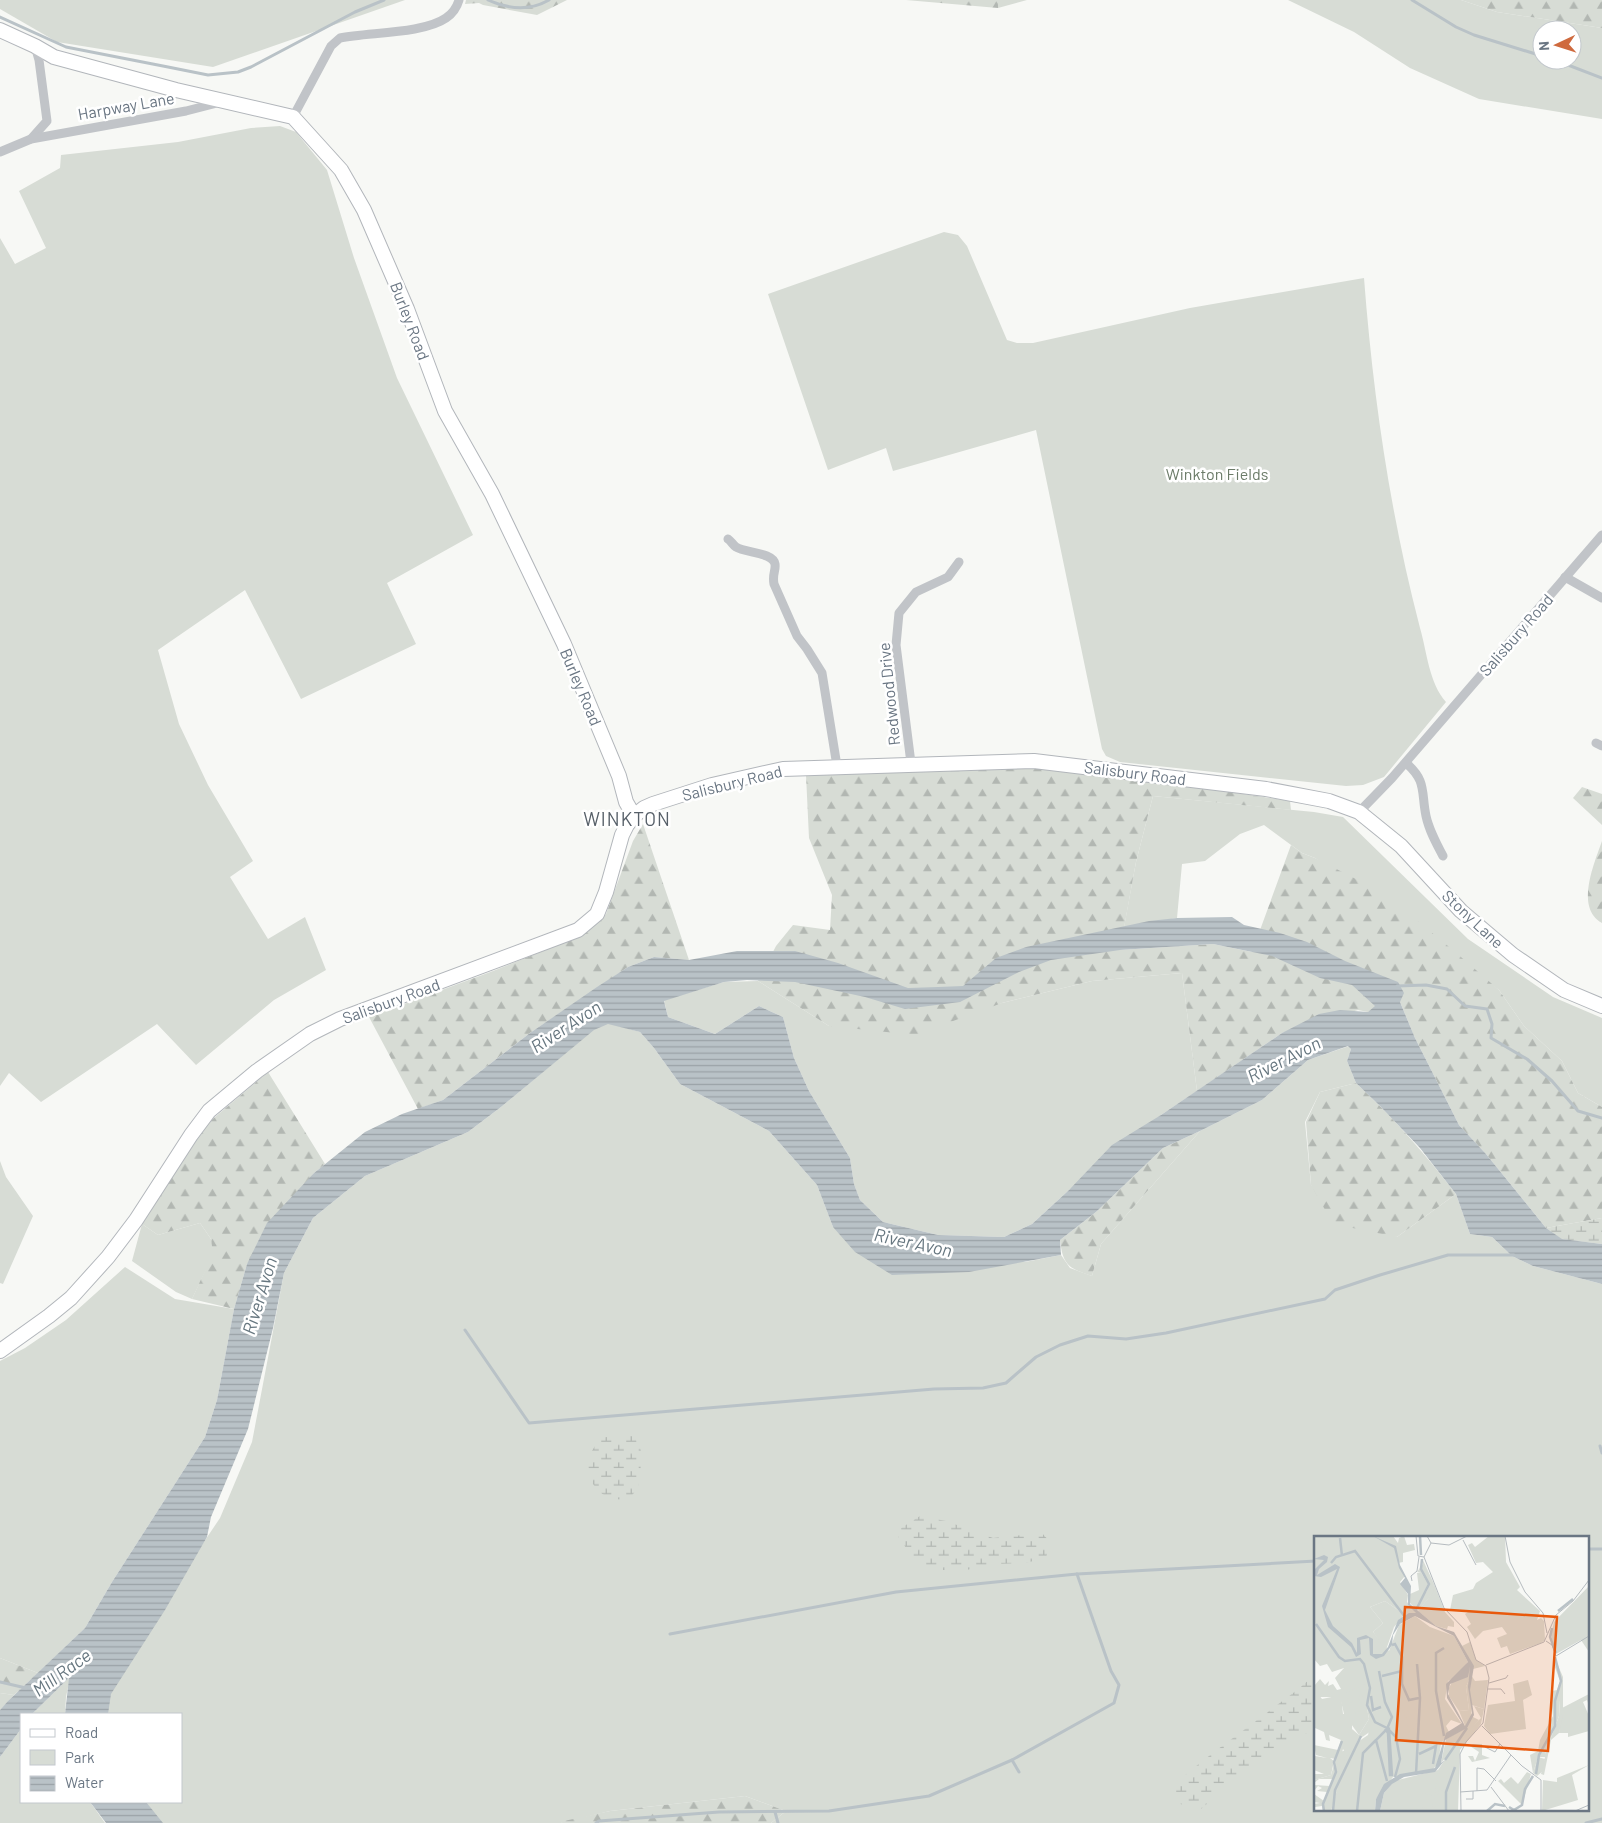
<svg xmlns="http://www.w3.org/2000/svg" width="1602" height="1823" font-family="Barlow,sans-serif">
<defs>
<pattern id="forest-firs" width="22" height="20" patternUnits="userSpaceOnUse" patternTransform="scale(1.25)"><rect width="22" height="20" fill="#d7dcd5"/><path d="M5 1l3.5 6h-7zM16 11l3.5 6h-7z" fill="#b2b7b2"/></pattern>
<pattern id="wetland-marsh" width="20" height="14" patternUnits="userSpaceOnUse" patternTransform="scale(1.25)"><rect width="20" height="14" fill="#d7dcd5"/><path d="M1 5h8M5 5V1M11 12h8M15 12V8" fill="none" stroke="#b2b7b2"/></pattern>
<pattern id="water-rules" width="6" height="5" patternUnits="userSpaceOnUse" patternTransform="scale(1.25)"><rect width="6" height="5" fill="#b9c2c7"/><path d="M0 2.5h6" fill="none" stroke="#9aa2a7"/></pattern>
</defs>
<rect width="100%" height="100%" fill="#f7f8f5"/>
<!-- green -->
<g fill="#d7dcd5" fill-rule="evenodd">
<polygon points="0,0 405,0 213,67 57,42 0,9"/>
<polygon points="998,0 1027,0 998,8"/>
<path d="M1288,0H1461L1497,12L1602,28V119L1479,99L1410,68L1354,32ZM1542,30H1572V60H1542Z"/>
<polygon points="280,126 296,132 327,170 354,258 397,378 473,535 387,583 416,644 301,699 245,590 158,650 179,724 208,785 253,861 230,877 268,939 305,917 326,970 274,1000 196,1065 157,1024 41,1102 9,1073 0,1086 0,238 15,264 46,248 19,191 60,168 61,155 178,142 251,128"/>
<path d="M944,232L958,235L967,246L1007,340L1017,343H1033L1190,308L1364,278C1373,396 1390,513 1420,628C1427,652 1429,683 1446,702L1384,777L1363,785L1346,786L1120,762L1106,756L1102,749L1036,430L893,471L886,448L828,470L768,294Z"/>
<polygon points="1153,796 1314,812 1343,817 1468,939 1553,997 1602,1018 1602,1107 1578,1093 1562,1061 1524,1026 1499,990 1315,858 1302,853 1264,825 1240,834 1205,861 1182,864 1177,918 1124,927 1136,862"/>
<polygon points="1182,973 1197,1091 1161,1115 1069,1190 1032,1224 1004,1237 938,1235 883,1222 860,1200 854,1184 850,1158 809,1091 794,1058 783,1017 759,1006 715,1034 668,1017 664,1000 724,982 758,981 829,1026 1002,1003 1092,981"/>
<path d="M608,1023L640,1032L654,1048L680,1084L769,1131L817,1185L833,1227L1025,1262L1061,1255L1070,1268L1092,1276L1101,1244L1200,1131L1262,1100L1308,1060L1349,1046L1351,1049L1347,1061L1356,1083L1320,1092L1305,1122L1311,1185L1397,1237L1456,1194L1470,1234L1492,1237L1512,1256L1533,1266L1602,1284V1823H771L786,1811L745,1796L610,1811L561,1823H153L138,1802H181V1714H103L120,1667L220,1518L252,1442L284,1273L313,1218L365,1176L468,1132L501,1107L594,1029ZM1316,1537H1588V1809H1316Z"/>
<polygon points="0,1161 6,1177 33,1216 3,1284 0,1283"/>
<polygon points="200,1223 211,1239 214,1253 192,1299 176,1292 132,1261 142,1224 158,1235"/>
<polygon points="125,1267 175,1299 234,1309 217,1400 205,1437 112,1582 85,1628 38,1673 0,1658 0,1361 25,1348 66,1320"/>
<polygon points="70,1677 66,1697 65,1714 32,1714"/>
<polygon points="0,1693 14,1695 0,1710"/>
<polygon points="21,1729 21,1802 90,1802 105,1823 0,1823 0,1757"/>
</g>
<!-- forest -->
<g fill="url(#forest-firs)">
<polygon points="466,0 567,0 537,15 483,5 479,3 465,4"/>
<polygon points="906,0 998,0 998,8"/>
<polygon points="1461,0 1602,0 1602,28 1497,12"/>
<polygon points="1029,767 1136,778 1290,801 1291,810 1153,796 1136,862 1120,950 1213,944 1252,952 1291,845 1302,853 1315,858 1385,894 1454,951 1499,990 1524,1026 1562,1061 1578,1093 1602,1107 1602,1218 1546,1228 1486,1154 1459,1125 1415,1038 1400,1002 1368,1012 1358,1010 1282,1033 1197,1091 1182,973 1092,981 1002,1003 915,1035 829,1026 758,981 776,946 793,925 830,930 832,895 809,838 806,775"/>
<polygon points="1582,787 1602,794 1602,825 1573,798"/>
<polygon points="643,824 689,960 654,957 628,967 530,1033 443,1100 418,1109 369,1017 493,971 583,935 606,914 633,841"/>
<path d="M1602,841V923C1575,908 1594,864 1602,841Z"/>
<polygon points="268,1072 325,1164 314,1173 247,1264 234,1309 192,1299 213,1253 211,1239 200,1223 158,1235 142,1224 183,1158 208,1123"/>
<path d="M1356,1083C1393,1117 1425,1154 1456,1194L1397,1237L1333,1224L1311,1185L1306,1122L1320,1092Z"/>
<path d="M1200,1131L1101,1244L1092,1276C1069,1268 1063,1266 1060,1240L1096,1212L1163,1148Z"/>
<polygon points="0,1658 38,1673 14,1695 0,1693"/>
<polygon points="745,1796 786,1811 771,1823 561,1823 564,1821 610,1811"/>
</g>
<!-- wetland -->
<g fill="url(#wetland-marsh)">
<polygon points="1602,1218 1602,1244 1561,1239 1546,1228"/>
<path d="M622,1435L632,1436L639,1443L642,1456L638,1488L629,1499C604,1502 596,1491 585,1470L590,1454L600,1438Z"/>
<polygon points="920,1516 946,1521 993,1538 1042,1533 1050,1542 1046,1558 1025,1563 996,1564 966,1570 936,1570 913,1558 895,1532"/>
<path d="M1316,1673V1731L1295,1736L1267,1752L1201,1809L1176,1803L1173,1786C1205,1756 1243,1732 1277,1705C1291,1695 1304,1685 1316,1673Z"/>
</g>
<!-- water -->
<g fill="url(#water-rules)" fill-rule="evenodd">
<path d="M1232,917L1244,925L1280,933L1307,942L1345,961L1398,982L1404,993L1400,1002L1415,1038L1459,1125L1486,1154L1546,1228L1562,1239L1602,1244V1284L1533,1266L1512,1256L1492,1237L1470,1234L1456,1194L1420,1148L1380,1106L1356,1083L1347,1061L1351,1049L1348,1046L1308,1060L1262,1100L1200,1131L1163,1148L1096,1212L1060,1240L1061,1255L969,1272L892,1275L855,1252L833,1227L817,1185L769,1131L680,1084L654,1048L640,1032L608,1024L594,1030L501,1107L468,1132L365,1176L313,1218L284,1273L273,1328L248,1429L211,1517L207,1537L165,1610L111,1694L108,1714H65L69,1678L32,1714H21V1729L0,1757V1710L8,1701L85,1628L112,1582L205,1437L217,1400L234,1309L247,1264L267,1223L314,1173L365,1132L402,1114L443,1100L530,1033L597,987L628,967L654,957L689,960L737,951H795L838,963L908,988L938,987L963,986L996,958L1026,947L1149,921L1177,918ZM1213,944L1272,956L1320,978L1352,985L1375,1006L1368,1012L1340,1010L1319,1014L1282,1033L1161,1115L1112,1145L1069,1190L1032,1224L1004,1237L938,1235L883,1222L860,1200L854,1184L850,1158L809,1091L794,1058L783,1017L759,1006L715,1034L668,1017L664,1001L724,982L747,980L795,982L865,997L905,1009L960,1002L1019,972L1051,960L1120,950Z"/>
<polygon points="90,1802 146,1802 163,1823 106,1823"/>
</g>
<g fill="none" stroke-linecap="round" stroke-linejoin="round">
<!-- stream -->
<g stroke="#b9c2c7" stroke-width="3">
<path d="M488,0C508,9 530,11 549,0"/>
<polyline points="1412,0 1456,27 1474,35 1542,56"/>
<polyline points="0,17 66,47 168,67 208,75 238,72 251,67 355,12 384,0"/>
<polyline points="1555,60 1602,78"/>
<polyline points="1397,986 1426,985 1447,989 1465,1006 1487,1009 1492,1024 1491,1038 1527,1059 1552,1081 1578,1111 1602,1118"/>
<polyline points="465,1330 529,1423 934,1389 983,1388 1006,1383 1036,1357 1060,1345 1088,1336 1126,1339 1166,1333 1325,1299 1335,1290 1380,1275 1448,1255 1514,1255"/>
<polyline points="1600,1446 1602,1453"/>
<polyline points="1588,1549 1602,1549"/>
<polyline points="670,1634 896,1592 1077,1574 1316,1561"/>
<polyline points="0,1682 26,1688"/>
<polyline points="1012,1760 1019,1772"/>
<polyline points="775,1812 778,1823"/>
<polyline points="596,1823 599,1821 719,1812 829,1811 929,1796 1012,1760 1114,1703 1119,1685 1111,1671 1077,1574"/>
<polyline points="1586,1823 1602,1819"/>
</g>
<defs>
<g id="secondary">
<polyline points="0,30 35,46 54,57 176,90 293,117 341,170 364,210 407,309 445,411 492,494 564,644 619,776 626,802 634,816"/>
<polyline points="0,1351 49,1316 71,1298 108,1257 136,1220 191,1135 209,1111 257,1071 310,1034 340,1019 578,930 597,914 606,892 622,835 627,825 634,816 644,808 653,804 712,785 783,769 1034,761 1266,789 1329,801 1359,812 1401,846 1461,911 1513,955 1564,990 1602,1006"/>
</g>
</defs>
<!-- secondary casing -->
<use href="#secondary" stroke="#b2b6bb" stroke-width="16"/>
<!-- street -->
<g stroke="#c1c4c8" stroke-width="9">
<path d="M293,117L331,46L340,38C368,32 423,34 446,18C452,14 457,7 459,0"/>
<polyline points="31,139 47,121 39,60 35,46"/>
<polyline points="0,152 31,139 186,111 221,102"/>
<path d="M728,539C731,541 733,545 736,547C745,553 773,552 775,564C776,571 772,574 774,584L797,636L807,649L822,673L837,766"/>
<polyline points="1565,577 1602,598"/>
<polyline points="1596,743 1602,746"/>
<polyline points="911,763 896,645 899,613 916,592 948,577 959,562"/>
<path d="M1406,763C1427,781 1421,792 1426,816C1429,830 1436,843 1443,856"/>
<polyline points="1359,812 1392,778 1602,535"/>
</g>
<!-- secondary -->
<use href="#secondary" stroke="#fff" stroke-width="14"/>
</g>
<g text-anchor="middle" stroke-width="5" stroke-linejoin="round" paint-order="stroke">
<!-- street labels -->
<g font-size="16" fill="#6a7683" stroke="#fff">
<text transform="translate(126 106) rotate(-10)" y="6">Harpway Lane</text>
<text transform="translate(410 321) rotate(69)" y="6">Burley Road</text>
<text transform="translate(1516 635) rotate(-49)" y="6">Salisbury Road</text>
<text transform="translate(581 687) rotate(67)" y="6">Burley Road</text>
<text transform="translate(889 694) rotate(-96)" y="6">Redwood Drive</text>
<text transform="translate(1135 773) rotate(7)" y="6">Salisbury Road</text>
<text transform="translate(732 783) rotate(-14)" y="6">Salisbury Road</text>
<text transform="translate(1473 919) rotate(43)" y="6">Stony Lane</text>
<text transform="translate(391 1001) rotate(-20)" y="6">Salisbury Road</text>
</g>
<!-- park labels -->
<g font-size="16" fill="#6b7b68" stroke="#fff">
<text x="1217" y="480">Winkton Fields</text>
</g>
<!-- water labels -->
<g font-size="18" font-style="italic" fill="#66767f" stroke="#fff">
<text transform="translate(566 1027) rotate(-33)" y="6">River Avon</text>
<text transform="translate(1284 1060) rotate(-27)" y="6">River Avon</text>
<text transform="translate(913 1243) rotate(12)" y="6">River Avon</text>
<text transform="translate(260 1296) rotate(-73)" y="6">River Avon</text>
<text transform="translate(62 1673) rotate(-36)" y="6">Mill Race</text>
</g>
<!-- quarter labels -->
<g font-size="19" letter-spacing="1" fill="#576069" stroke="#fff">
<text x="627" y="826">WINKTON</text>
</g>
</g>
<!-- overview -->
<g transform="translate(1314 1536)">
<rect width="275" height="275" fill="#f7f8f5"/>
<path d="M0,0H79L84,7L85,2L90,0L93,9L100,8L101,14L89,17V26L84,27L91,40L86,46L94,59L93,66L103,77L91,79L71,65L56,71L69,87L59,96L75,115L85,89L101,80L116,91L140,100L154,126L145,139L134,145L131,163L148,188L137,184L132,190L135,196L127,208L124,228L118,234L79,241L62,263L61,275H17L25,247L21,238L22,223L16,222L20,225L17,239L0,244V238H10L0,234L1,220L13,222L2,219L0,209L24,214L23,217L32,214L54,199L59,175L73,172L76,178L71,168L53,172L55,183L45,199L30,178L26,161H0V150L6,143L11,149L15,145L14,150L19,148L23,154L27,153L21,142L30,132L18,136L13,128L6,130L0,123ZM175,0H191L192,26L206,51L203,54L226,75L223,84L227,82L230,85L231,104L227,107L196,118L193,110L187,112L183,102L193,98L188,91L169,95L161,103L153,91L157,88L151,78L154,76L136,74L139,59L159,53L162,47L179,36L169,26L162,27L154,9L158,7L161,11ZM107,36L114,48L102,73L96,67V58L105,54L103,37ZM120,48L131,76L140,86V91L134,90L133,93L122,90L104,75L116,60ZM275,50V116L267,104L242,118L237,99L240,86ZM156,131L157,139L152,151L155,174L145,175L135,160V152L138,146L151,141ZM214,144L218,159L209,164L212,193L176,198L170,190L174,169L201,165L199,148ZM275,158V170L273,164L269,166L275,180V195L254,201V197H245L248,172ZM237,164H246L245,180L231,218H228L224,215L226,204L239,180ZM160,170L170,173L167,188L146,214L144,275H66L70,257L80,245L124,234L143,206L167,182ZM224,221L231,223L229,235L223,240L219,237ZM275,229L258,239L264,264L228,275L229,244L243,246V242ZM213,236L217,238L208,269L184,245L187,243L190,247L197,241L204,248Z" fill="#d7dcd5"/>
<path d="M6,3L11,18L2,22L0,9ZM108,22L120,48L119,57L104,75L105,62L113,55L114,49L107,36H103L109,28ZM71,65L91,79L80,91L72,114L59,96L69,87L56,71ZM156,106L162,124L171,130L159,133L148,110ZM33,115L45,121V123L33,125L23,116ZM240,120L249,141V179L245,197L237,204L230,239L227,238L231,221H224L219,237L216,219L224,215L231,218L245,180L246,165L237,164L238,155L243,154L246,145L239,126ZM157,139L161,145L174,144L170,173L158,169L157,180L165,184L127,227L132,203L152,192L145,175L155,174L152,151ZM53,147L50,162L47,158L44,162L48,168L44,178L39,176L42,170H34L40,163L33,165L35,160L32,157ZM5,159L8,163L27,159L29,178H38V193L45,199L55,183L53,172L74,166L76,169L77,179L73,173L59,175L57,195L44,204L28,238V231L22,227H31L30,221H34L29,213L26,224L23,217L27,204L15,199L16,205L12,204L10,196L1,192L0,161ZM159,208H168V219L176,222L158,226L154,220H159L161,225L165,216L156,210ZM22,222L21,238L28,239L17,275H9L8,270L1,271L0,275V268L6,267L0,266V258L10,265L13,256L3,255L8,252L4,250L0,255V249L16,250L19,243H5L0,247V244L17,239ZM142,230L134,255V275L131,273V255L125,254L120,275H71L118,271L121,260L108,257H121L124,235L126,240L136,241Z" fill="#d7dcd5"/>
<path d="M88,169L103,185L101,191L94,197L93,183L86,171Z" fill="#d7dcd5"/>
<path d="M59,0L82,10L86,29L97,50L96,68L122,90L140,96L160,130L156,154L160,179L153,192L131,204L127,227L131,224L121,236L90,241L78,248L70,257L66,275H61L62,263L70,248L86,238L121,232L132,197L148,187L133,162L132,148L154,126L140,100L101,80L86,88L79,99L78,109L70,120L62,123L56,119L55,102L46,104L47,118L42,121L37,111L14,91L8,70L23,33L7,41L0,40V34L10,24L0,23L10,19L14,21L13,26L5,33L3,39L21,28L26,31L11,74L19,90L38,107L43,117V102L52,99L59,103V118H68L74,111L84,84L95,77H102L94,69V58L86,48L91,42L85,32L80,12ZM156,131L154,151L158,177L151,190L134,158L136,148L154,141Z" fill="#b9c2c7" fill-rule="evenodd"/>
<path fill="none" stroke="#b9c2c7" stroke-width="2.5" d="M106,0L107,19M26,2L28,20M17,27L22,21L41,15L91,81M102,74L115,48L107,33L108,23M244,75L259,63M2,88L25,121L31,125L46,123L50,128L56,152L53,169L61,186L73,192M238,92L236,101L242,117M78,109L81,108L88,121V148L95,164L105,162M130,112L122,117V155L130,200M65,135L71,166L78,181L73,193L62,204L73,245M68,140L88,135M57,160L59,174L67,171M74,193L82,201L86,223L81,241M75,193L78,239H76L74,197L72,194ZM105,218L122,210L119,228M131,224L153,192M102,238L106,162L103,128M222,238L225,219L241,190V165L247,145L241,121M195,271L200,274L208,269L211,253L219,240M10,275L9,268L22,236L20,226L28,205M19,275L21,254L47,200M43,275L49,217L62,204M132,275V256L141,231M173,275L181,268L191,270"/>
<path fill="none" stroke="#b6bcc0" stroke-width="1" d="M102,0L104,20L110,21M191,0L196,26L211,56L229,77L233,97M149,4L162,29M117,7L135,9L153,0M110,21L130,72L153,96L162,124L172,130L175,142L169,187L152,206L146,218L147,275M110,21L117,7L113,0M98,45L97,40L103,35L105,21M232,105L238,109L242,120L275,100M172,129L230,106L242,79L259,65L275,44M175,147L192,142L194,139M174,153H187L191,158M0,185V201M168,190L208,230L227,244V275M171,211L181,216L186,208M177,251L195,275M163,255V232L170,233L182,245M146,256L173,254L197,219M152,263H159V255M261,275L275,269"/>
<path fill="#e8590c" fill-opacity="0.15" stroke="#e8590c" stroke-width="2.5" d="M91,71L243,81L234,215L82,204Z"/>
<rect width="275" height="275" fill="none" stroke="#6a7683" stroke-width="2.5"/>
</g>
<!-- legend -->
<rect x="20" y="1713" width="162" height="90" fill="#ffffff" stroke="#c3c8cd"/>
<rect x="30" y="1729" width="25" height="8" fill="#ffffff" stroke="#c3c8cd"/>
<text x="65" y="1738" font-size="15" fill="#6a7683">Road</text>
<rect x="30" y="1750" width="25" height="15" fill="#d7dcd5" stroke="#c3c8cd"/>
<text x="65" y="1763" font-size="15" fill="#6a7683">Park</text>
<rect x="30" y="1776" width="25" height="15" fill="url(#water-rules)" stroke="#c3c8cd"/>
<text x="65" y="1788" font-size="15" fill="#6a7683">Water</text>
<!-- north arrow -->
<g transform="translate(1557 45) rotate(266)"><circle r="24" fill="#ffffff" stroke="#c3c8cd"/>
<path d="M0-4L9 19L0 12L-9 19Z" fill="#cf6a3e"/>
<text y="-8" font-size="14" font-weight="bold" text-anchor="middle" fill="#6a7683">N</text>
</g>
</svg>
